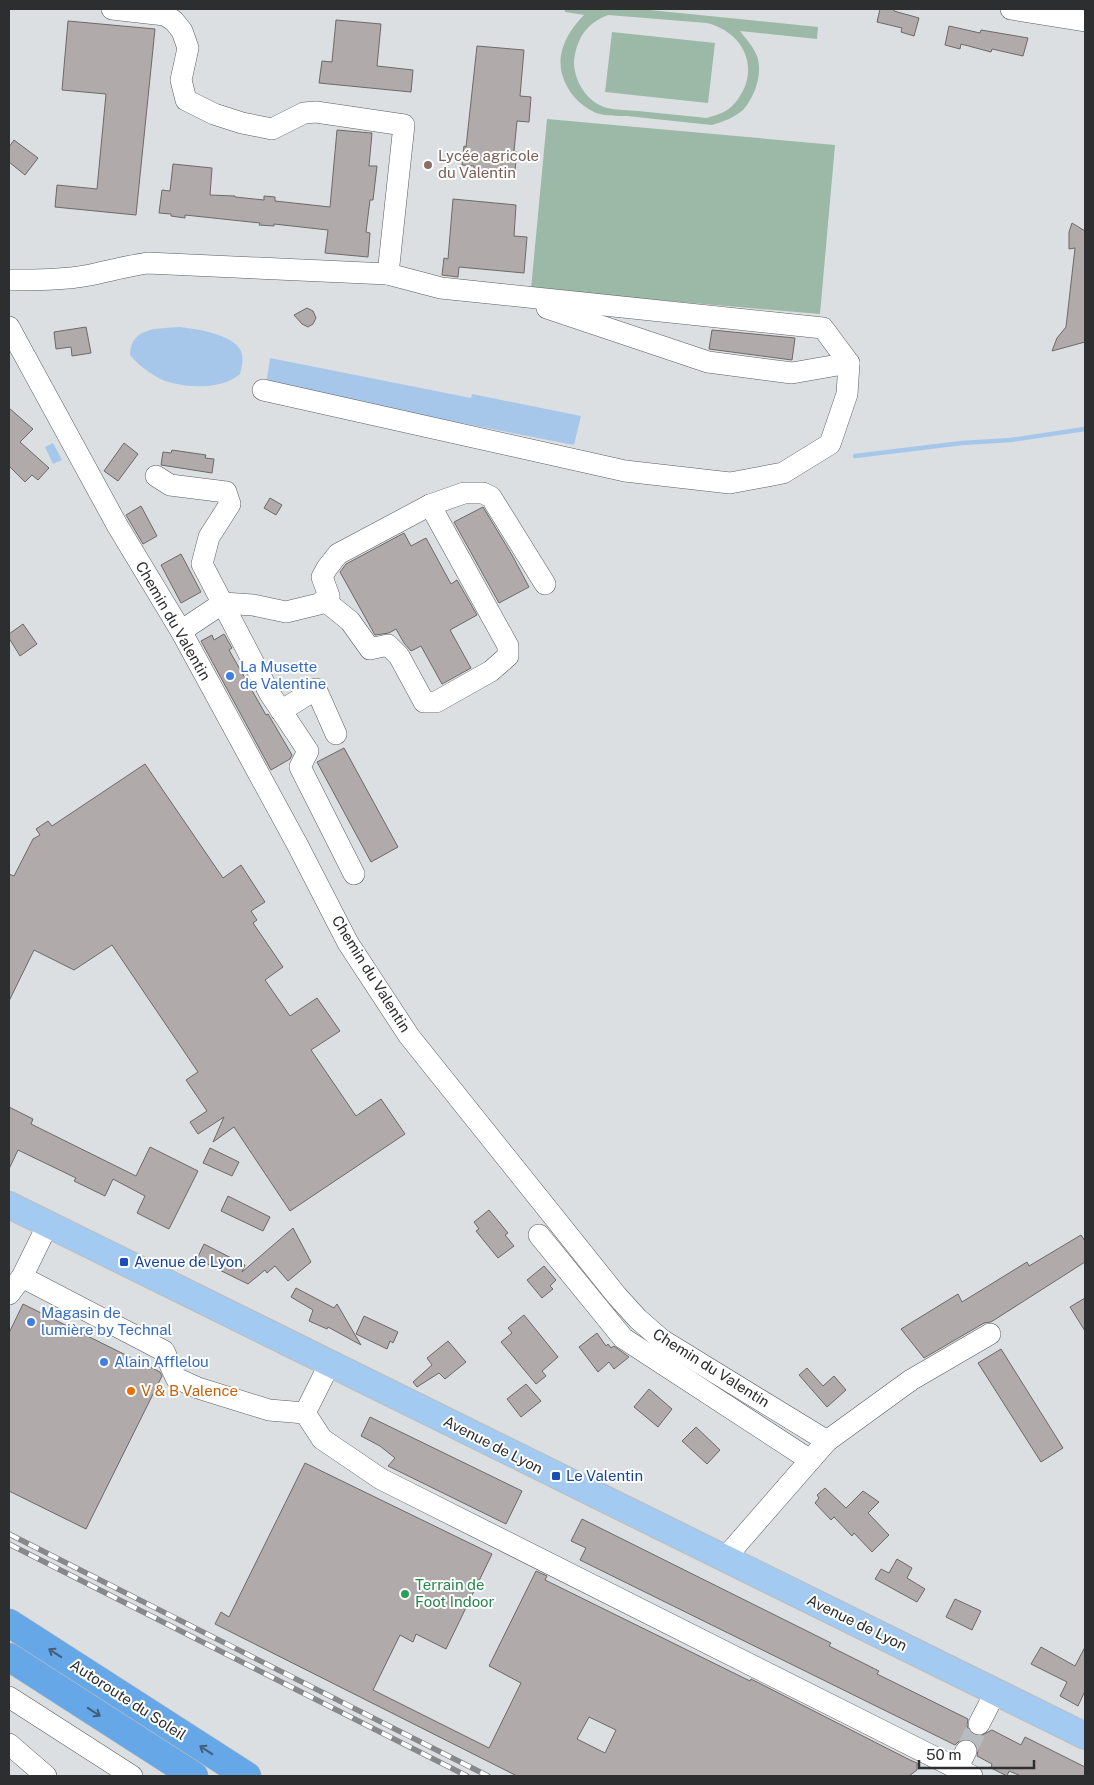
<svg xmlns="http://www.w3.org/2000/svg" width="1094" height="1785" font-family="'Public Sans',sans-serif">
<rect width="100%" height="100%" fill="#dbdfe2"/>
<!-- green -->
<g fill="#9cb9a7" fill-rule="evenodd">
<path d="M565,9H640L818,27L817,39L740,31C746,39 753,46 757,56C763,74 755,96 743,110C734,118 722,122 712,125C683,122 655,119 627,116C618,116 605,116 596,113C579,105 567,92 562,74C556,52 569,30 584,15L565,12ZM608,15L707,23C746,33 762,72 734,104C727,112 717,115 707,118C684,116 661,113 638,111C628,110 617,110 607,108C585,102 570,75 575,54C580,33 589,23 608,15Z"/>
<polygon points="612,32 715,43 708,103 605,92"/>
<polygon points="547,119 835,145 820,314 531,289"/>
</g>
<!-- water -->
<g fill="#a7c7ea">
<path d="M180,327C196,329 233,334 241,351C244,359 242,367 240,374C223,389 192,388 172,383C156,379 140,367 130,355C131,326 158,329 180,327Z"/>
<polygon points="270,358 471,398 472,394 581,416 574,445 266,385"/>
<polygon points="53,443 62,460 53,464 45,447"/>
</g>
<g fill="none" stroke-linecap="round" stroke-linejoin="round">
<!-- stream -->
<polyline stroke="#a7c7ea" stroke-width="4.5" points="855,456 962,443 1011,440 1085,429"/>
</g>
<!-- building -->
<g fill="#b0abaa" stroke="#6d6968" fill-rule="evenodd">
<polygon points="880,9 894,9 894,11 919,18 914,36 901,32 902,28 877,22"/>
<polygon points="336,20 381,24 377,66 413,70 411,92 319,83 322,61 332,62"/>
<polygon points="68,21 155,29 136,215 55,207 57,185 97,189 106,94 62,90"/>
<polygon points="949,26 980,33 981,30 1028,38 1023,56 992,49 991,52 961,44 960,49 945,45"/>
<polygon points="477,46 524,50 520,96 531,97 529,122 517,121 514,151 517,152 515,170 474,170 474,166 462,165 464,146 466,147"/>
<polygon points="337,130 372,133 369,166 377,166 373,200 370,200 366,232 370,233 368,257 325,253 328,230 274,224 274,226 259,225 260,223 185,215 185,218 171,216 171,214 159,213 162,190 170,191 173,164 212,168 210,195 235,196 235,197 264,200 264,196 275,197 275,201 330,207"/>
<polygon points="14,140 38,158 25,175 9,162 9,147"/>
<polygon points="453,199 516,205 514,236 527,237 524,273 459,267 458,277 442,275 444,258 448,259"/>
<polygon points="1072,223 1085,231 1085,342 1052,351 1057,338 1066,327 1075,248 1069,249 1069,232"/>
<polygon points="307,308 313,311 316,318 313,324 308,327 302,324 294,315"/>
<polygon points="86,327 91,353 72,356 71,347 56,349 54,332"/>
<polygon points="712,330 795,338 792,360 709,349"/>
<polygon points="9,408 33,429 20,442 49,468 38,480 32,475 25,482 9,466"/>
<polygon points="124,443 138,454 118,481 104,471"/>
<polygon points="172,450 206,455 205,458 214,459 212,473 161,465 163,452 171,453"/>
<polygon points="270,498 282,505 276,515 264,508"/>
<polygon points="141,506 157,536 143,544 126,515"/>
<polygon points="483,507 512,555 529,587 499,603 454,522"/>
<polygon points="404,533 411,546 426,538 451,584 457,580 477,615 450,630 471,668 442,684 421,646 411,651 404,643 396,629 389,633 375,635 340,572 346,564"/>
<polygon points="181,554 201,592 181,603 161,565"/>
<polygon points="23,624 37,644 20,656 9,638 9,634"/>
<polygon points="224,634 232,648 229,650 266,715 268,714 292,755 290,759 271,770 201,641 212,635 214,640"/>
<polygon points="344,748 398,847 371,862 317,762"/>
<polygon points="145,764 223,878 241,865 265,902 251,911 257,920 253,923 283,967 265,980 290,1016 317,998 340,1031 311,1050 356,1116 381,1099 405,1134 290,1211 234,1127 213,1142 224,1117 198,1134 190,1122 207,1111 186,1080 198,1072 112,945 74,970 34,950 9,1001 9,874 14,876 33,839 40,835 36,829 48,821 52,826"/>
<polygon points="9,1107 33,1119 31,1124 136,1176 150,1147 198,1171 169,1229 137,1213 145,1196 113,1179 105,1196 74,1181 76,1178 18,1150 9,1169"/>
<polygon points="210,1148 239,1162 232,1176 203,1163"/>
<polygon points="228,1196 270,1217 263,1231 221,1211"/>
<polygon points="489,1210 508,1233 505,1235 514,1246 498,1258 476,1231 479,1229 474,1222"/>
<polygon points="293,1228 311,1262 288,1281 275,1266 267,1273 265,1270 248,1284 197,1259 204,1244 245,1265 242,1272"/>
<polygon points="1081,1235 1085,1241 1085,1262 991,1322 984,1323 924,1358 901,1329 958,1294 962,1302 1027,1262 1029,1266"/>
<polygon points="544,1266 556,1280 550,1286 553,1289 542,1298 527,1280"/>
<polygon points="296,1288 334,1308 337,1304 361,1345 328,1327 327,1329 309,1321 313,1310 291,1297"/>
<polygon points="1085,1298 1085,1331 1070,1307"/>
<polygon points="23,1304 160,1372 162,1376 86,1529 9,1491 9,1333"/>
<polygon points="524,1315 558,1357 542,1371 546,1376 536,1384 501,1342 512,1333 508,1328"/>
<polygon points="364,1316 398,1332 393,1343 390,1341 387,1349 356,1334"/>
<polygon points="597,1333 606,1346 608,1344 611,1348 614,1346 629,1357 614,1369 609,1362 598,1372 579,1347"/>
<polygon points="448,1341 466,1362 445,1379 439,1373 417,1387 413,1382 432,1365 427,1358"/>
<polygon points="1001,1349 1063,1448 1041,1462 978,1363"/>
<polygon points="807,1368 823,1386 834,1376 846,1390 827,1407 799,1375"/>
<polygon points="526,1384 541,1401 521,1417 507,1399"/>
<polygon points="649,1389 672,1409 658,1427 634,1407"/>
<polygon points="370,1417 522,1491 506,1524 388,1466 395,1458 380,1446 361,1436"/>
<polygon points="696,1427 720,1450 707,1464 682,1441"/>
<path d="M305,1463L492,1554L446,1649L416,1634L413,1642L400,1635L373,1690L489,1748L521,1683L489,1666L536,1571L547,1576L545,1580L750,1681L751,1679L910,1760L917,1763V1770L909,1776H517L215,1624L221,1612L229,1617ZM589,1717L616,1730L605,1753L577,1739Z"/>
<polygon points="825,1488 846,1508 863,1491 879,1502 868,1513 889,1535 872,1552 854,1533 852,1536 834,1517 831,1520 815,1503 819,1498 817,1495"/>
<polygon points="582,1519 831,1643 829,1646 879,1671 877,1674 968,1719 967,1725 969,1731 973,1735 980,1736 992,1730 1021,1745 1025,1737 1085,1767 1085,1776 1021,1776 1009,1771 1007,1776 991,1768 992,1764 977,1756 978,1750 977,1745 972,1740 965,1739 959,1741 955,1745 580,1560 586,1548 571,1541"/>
<polygon points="897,1559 912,1568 907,1578 925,1589 917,1602 875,1579 881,1569 889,1573"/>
<polygon points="955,1599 981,1611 972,1630 946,1617"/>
<polygon points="1041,1647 1075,1666 1085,1647 1085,1691 1078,1706 1060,1696 1067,1682 1031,1664"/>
</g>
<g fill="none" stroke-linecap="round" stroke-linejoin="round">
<!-- minor-tunnel -->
<polyline stroke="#b8bcbe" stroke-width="21" stroke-dasharray="21 11" stroke-linecap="butt" points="966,1751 979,1724"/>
<defs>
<g id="minor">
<polyline points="1011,9 1085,21"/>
<path d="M9,280C36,280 64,280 90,275C109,271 128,266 147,263L388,274L404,125L316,112L304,113L272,129L242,123L214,114L186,100L181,80L188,48L182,31L174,21L165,15L112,9"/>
<polyline points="547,308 708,362 792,373 849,363"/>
<polyline points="9,327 117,525 181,631 297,844 348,943 409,1036 617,1296 638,1319 662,1340 827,1441 725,1558"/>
<polyline points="263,390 625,471 730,483 783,473 830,444 847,394 849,363 823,328 441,288 388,274"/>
<polyline points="156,476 170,485 226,492 230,504 209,537 202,564 270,694 308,751 300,767 354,874"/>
<polyline points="324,600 350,621 370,649 388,645 399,656 424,702 436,702 491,671 508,656 508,646 430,505"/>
<polyline points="181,631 223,603 253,605 286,612 319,604 329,596 322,577 327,568 338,554 430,505 464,493 483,493 491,497 545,584"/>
<polyline points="281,711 316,689 336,734"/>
<polyline points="539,1235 623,1338 810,1460"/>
<polyline points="22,1277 164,1351 176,1378 198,1388 269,1410 305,1413 322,1439 381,1479 972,1776"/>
<polyline points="9,1294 22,1277 48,1224"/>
<polyline points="305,1413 330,1363"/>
<polyline points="827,1441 911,1380 990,1334"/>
<polyline points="9,1697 132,1776"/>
<polyline points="979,1724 996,1691"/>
<polyline points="9,1744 46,1776"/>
<polyline points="957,1769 966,1751"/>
</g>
<polyline id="major" points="9,1205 1085,1736"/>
<g id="highway">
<polyline points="9,1623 247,1776"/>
<polyline points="9,1657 194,1776"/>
</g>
</defs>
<!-- minor casing -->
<use href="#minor" stroke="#5a5d60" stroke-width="22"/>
<!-- major casing -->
<use href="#major" stroke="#bcbcbc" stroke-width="28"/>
<!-- highway casing -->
<use href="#highway" stroke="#bcbcbc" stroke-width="29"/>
<!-- minor -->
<use href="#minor" stroke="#fff" stroke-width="21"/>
<!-- major -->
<use href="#major" stroke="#a3caf1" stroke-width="26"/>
<!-- highway -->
<use href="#highway" stroke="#66a7e8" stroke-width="28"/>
<defs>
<g id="rail">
<polyline points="9,1534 488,1776"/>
<polyline points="9,1544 467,1776"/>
</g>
</defs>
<!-- rail casing -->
<use href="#rail" stroke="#86888a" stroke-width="5.5"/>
<!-- rail -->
<use href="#rail" stroke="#fff" stroke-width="4" stroke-dasharray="11" stroke-linecap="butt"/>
</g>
<!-- one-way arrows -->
<defs><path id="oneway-shaft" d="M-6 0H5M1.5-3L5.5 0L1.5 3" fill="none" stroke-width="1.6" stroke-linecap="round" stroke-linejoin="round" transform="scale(1.25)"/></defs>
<g stroke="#445e79">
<use href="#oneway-shaft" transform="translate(55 1653) rotate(-147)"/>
<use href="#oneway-shaft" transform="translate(94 1712) rotate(33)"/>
<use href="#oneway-shaft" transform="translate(206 1750) rotate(-147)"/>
</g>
<!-- markers -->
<circle fill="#8d6e63" stroke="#fff" stroke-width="2" cx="428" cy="165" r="5"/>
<g fill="#3f7fe0" stroke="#fff" stroke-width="2">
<circle cx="230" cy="676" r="5"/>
<circle cx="31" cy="1322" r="5"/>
<circle cx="104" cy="1362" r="5"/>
</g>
<g fill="#1a4fb4" stroke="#fff" stroke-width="2">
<rect x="119" y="1257" width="10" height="10" rx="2.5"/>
<rect x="551" y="1471" width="10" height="10" rx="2.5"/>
</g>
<circle fill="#e8710a" stroke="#fff" stroke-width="2" cx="131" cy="1391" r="5"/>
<circle fill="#2e9e5b" stroke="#fff" stroke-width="2" cx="405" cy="1594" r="5"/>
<g text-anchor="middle" stroke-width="4" stroke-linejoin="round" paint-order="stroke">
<!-- education labels -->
<g font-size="15" fill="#785e54" stroke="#fff" text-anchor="start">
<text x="438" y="161">Lycée agricole<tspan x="438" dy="17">du Valentin</tspan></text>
</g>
<!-- street labels -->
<g font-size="15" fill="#2d2e2f" stroke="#fff">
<text transform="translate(173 621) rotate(60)" y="5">Chemin du Valentin</text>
<text transform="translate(371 974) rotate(58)" y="5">Chemin du Valentin</text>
<text transform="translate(711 1368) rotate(32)" y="5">Chemin du Valentin</text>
<text transform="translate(493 1445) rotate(27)" y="5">Avenue de Lyon</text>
<text transform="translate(857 1623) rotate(26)" y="5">Avenue de Lyon</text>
<text transform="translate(128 1700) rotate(33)" y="5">Autoroute du Soleil</text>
</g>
<!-- shop labels -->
<g font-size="15" fill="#366cbe" stroke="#fff" text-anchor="start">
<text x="240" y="672">La Musette<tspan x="240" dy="17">de Valentine</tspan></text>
<text x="41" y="1318">Magasin de<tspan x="41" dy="17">lumière by Technal</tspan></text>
<text x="114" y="1367">Alain Afflelou</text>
</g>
<!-- transit labels -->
<g font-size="15" fill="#164399" stroke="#fff" text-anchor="start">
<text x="134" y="1267">Avenue de Lyon</text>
<text x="566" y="1481">Le Valentin</text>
</g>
<!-- food labels -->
<g font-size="15" fill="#c56008" stroke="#fff" text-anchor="start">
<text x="141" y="1396">V &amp; B Valence</text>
</g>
<!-- leisure labels -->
<g font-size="15" fill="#27864d" stroke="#fff" text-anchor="start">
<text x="415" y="1590">Terrain de<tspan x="415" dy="17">Foot Indoor</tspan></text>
</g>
</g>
<!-- border -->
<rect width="1094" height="1785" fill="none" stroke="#2d2e2f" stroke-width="20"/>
<!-- scale -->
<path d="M919 1760v8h115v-8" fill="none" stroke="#2d2e2f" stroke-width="2.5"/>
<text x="926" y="1760" font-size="15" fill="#2d2e2f" stroke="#ffffff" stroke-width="4" paint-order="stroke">50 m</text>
</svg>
